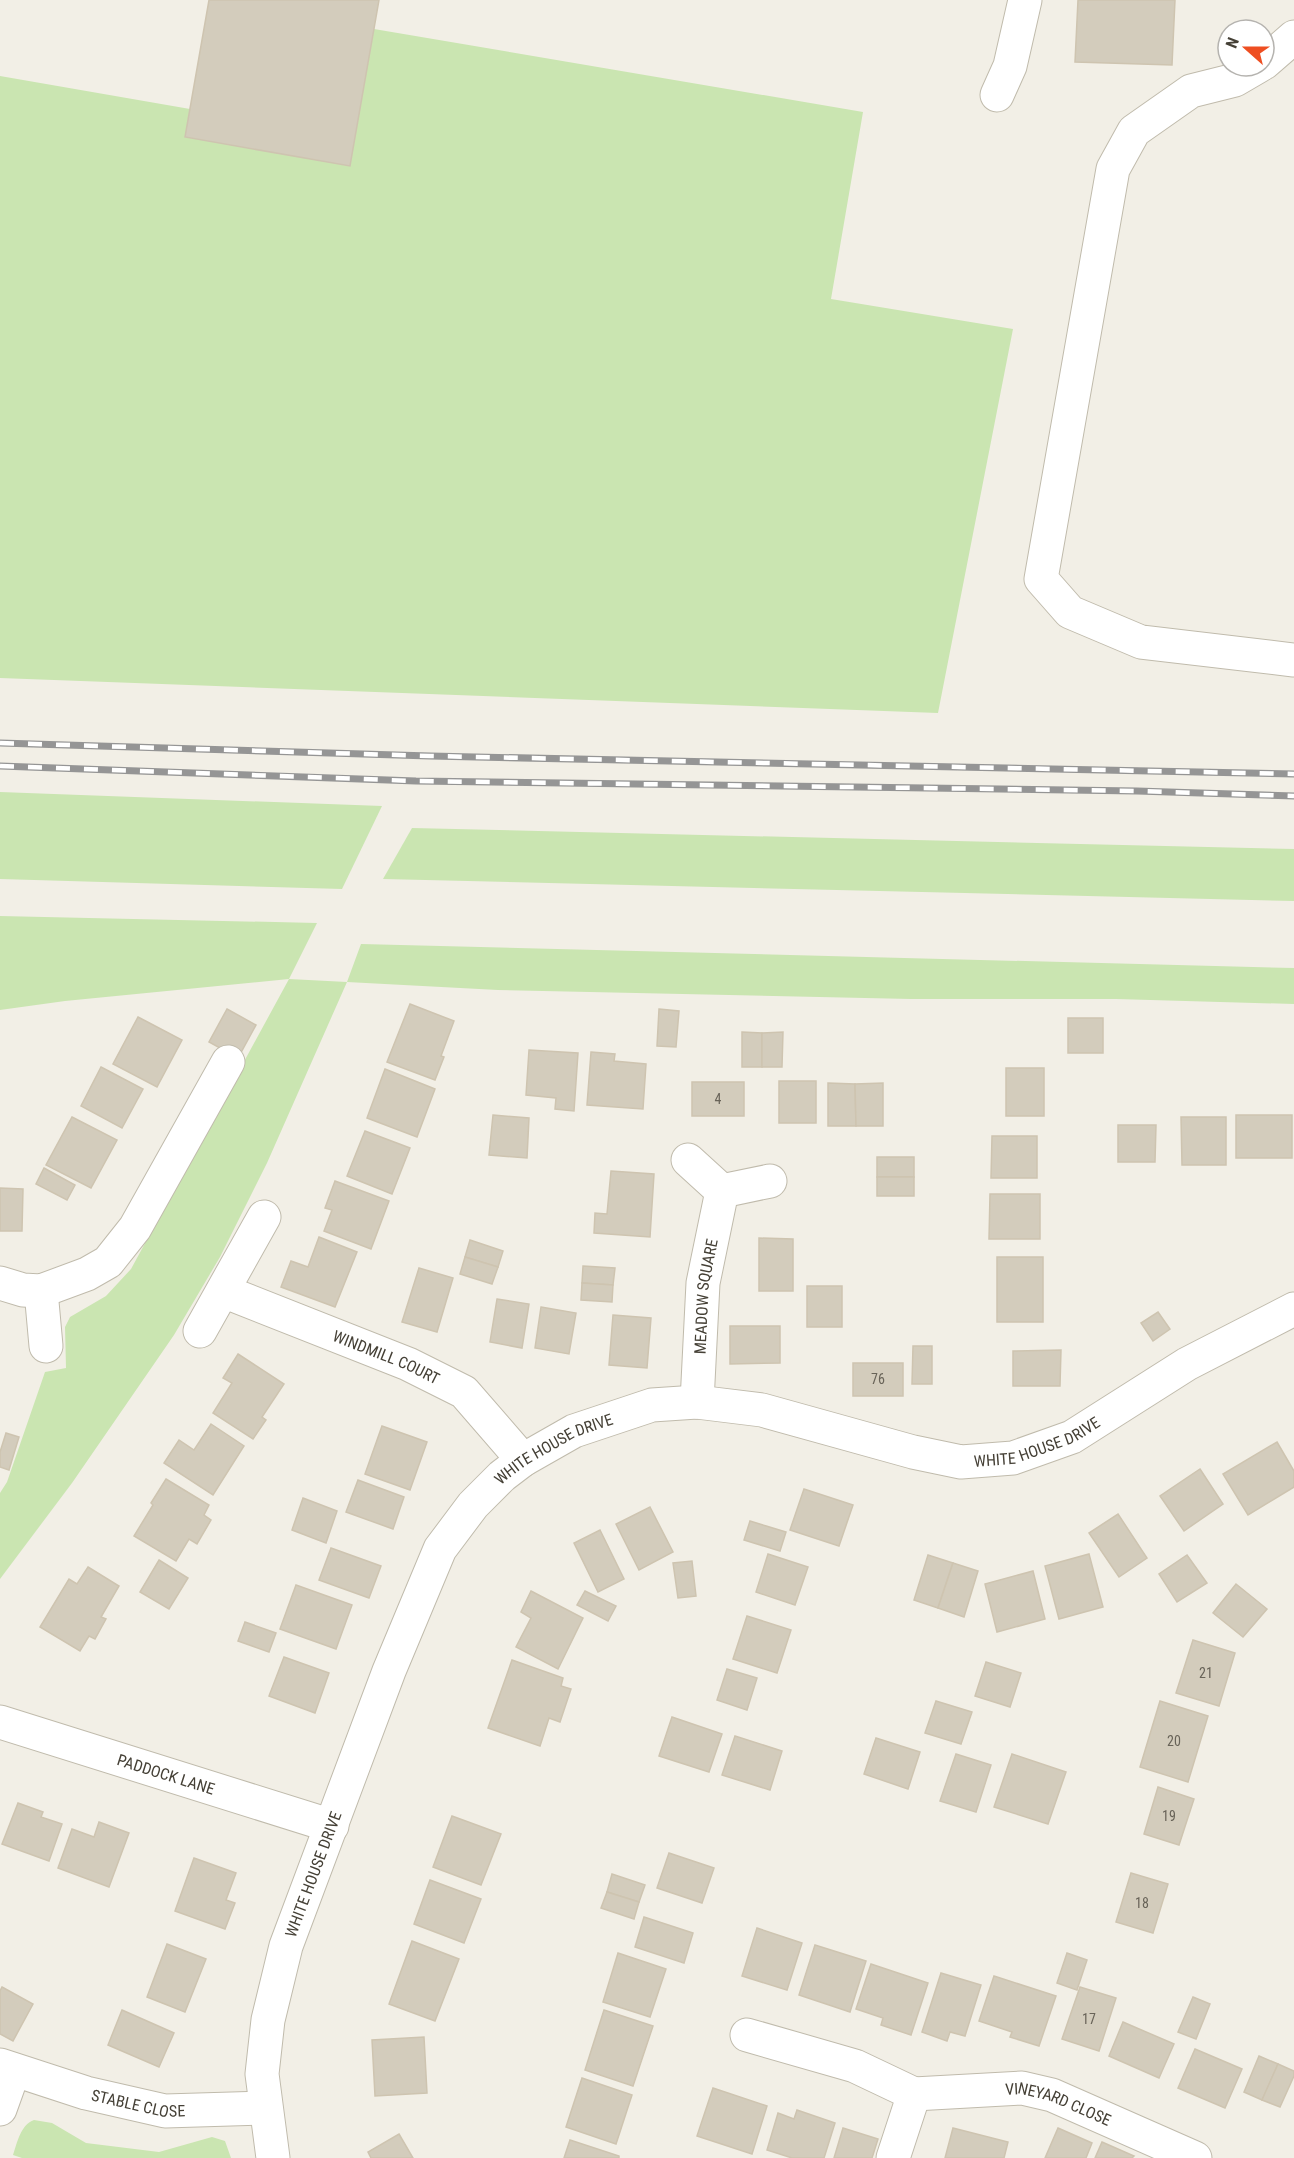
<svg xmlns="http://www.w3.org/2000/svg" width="1294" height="2158" font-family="'Roboto Condensed',sans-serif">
<rect width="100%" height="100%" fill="#f2efe6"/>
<!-- green -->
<g fill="#cae5b1">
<polygon points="374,29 863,112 831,299 1013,329 938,713 0,678 0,76 190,109 185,137 350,165"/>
<polygon points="0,792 382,806 342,889 0,879"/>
<polygon points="412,828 1294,849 1294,901 383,879"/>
<polygon points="0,916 317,923 289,979 347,982 361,944 1294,968 1294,1004 1116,999 911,999 498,990 347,982 267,1163 220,1257 174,1335 72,1483 0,1579 0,1493 7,1482 45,1372 66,1368 65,1327 70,1317 106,1296 131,1269 289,979 65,1001 0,1010"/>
<path d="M34,2120L52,2123L86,2143L159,2152L212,2137L225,2141L231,2158H22L13,2155C17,2143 21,2124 34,2120Z"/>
</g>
<!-- building -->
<g fill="#d3ccbc" stroke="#cec4b0" stroke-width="1.5">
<polygon points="209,0 379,0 350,166 185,137"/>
<polygon points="1078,0 1175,0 1172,65 1075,62"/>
<polygon points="410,1004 454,1021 441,1056 444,1057 435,1080 387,1062"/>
<polygon points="227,1009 256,1025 238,1058 209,1042"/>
<polygon points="659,1009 679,1011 676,1047 657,1046"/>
<polygon points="138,1017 182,1040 157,1087 113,1064"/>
<rect x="1068" y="1018" width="35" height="35"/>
<polygon points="742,1032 762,1033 762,1067 742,1067"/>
<polygon points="783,1032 782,1067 762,1067 762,1033"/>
<polygon points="529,1050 578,1053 574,1111 555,1109 556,1098 526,1095"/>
<polygon points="591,1052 615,1054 614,1061 646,1064 643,1109 587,1105"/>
<polygon points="101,1067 143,1089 122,1128 81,1106"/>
<rect x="1006" y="1068" width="38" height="48"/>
<polygon points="385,1069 435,1089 417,1137 367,1118"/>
<rect x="779" y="1081" width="37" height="42"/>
<rect x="692" y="1082" width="52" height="34"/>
<polygon points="828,1083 855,1084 856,1126 828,1126"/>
<polygon points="883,1083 883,1126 856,1126 855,1084"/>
<polygon points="493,1115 529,1118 527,1158 489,1155"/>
<rect x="1236" y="1115" width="56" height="43"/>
<polygon points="72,1117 117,1140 91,1188 46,1165"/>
<polygon points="1181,1117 1226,1117 1226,1165 1182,1165"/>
<polygon points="1118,1125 1156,1125 1155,1162 1118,1162"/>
<polygon points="365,1131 410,1148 392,1194 347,1176"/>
<polygon points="992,1136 1037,1136 1037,1178 991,1178"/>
<rect x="877" y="1157" width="37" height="20"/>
<polygon points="44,1168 75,1185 67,1200 36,1184"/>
<polygon points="611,1171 654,1174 650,1237 594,1233 595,1213 607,1214"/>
<rect x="877" y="1177" width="37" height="19"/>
<polygon points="335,1181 389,1201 371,1249 324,1231 332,1210 325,1208"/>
<polygon points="0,1188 23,1189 22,1231 0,1231"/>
<polygon points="990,1194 1040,1194 1040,1239 989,1239"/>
<polygon points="319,1237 357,1252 335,1307 281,1287 291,1261 308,1267"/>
<polygon points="759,1238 793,1239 793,1291 759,1291"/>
<polygon points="470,1240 503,1251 498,1267 465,1257"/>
<polygon points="465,1257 498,1267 492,1284 460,1274"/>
<rect x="997" y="1257" width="46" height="65"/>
<polygon points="583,1266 615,1268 613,1285 582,1283"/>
<polygon points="419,1268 453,1278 437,1332 402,1322"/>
<polygon points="582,1283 613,1285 612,1302 581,1300"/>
<rect x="807" y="1286" width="35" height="41"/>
<polygon points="497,1299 529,1304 522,1348 490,1342"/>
<polygon points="541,1307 576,1313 569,1354 535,1348"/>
<polygon points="1158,1312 1170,1329 1153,1341 1141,1323"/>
<polygon points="613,1315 651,1318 647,1368 609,1365"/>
<polygon points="730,1326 780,1326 780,1363 730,1364"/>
<polygon points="913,1346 932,1346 932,1384 912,1384"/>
<polygon points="1061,1350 1060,1386 1013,1386 1013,1351"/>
<polygon points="238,1354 284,1384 262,1417 266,1420 253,1439 213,1413 232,1383 223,1378"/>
<rect x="853" y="1363" width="50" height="33"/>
<polygon points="211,1424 244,1446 213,1495 164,1463 179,1440 194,1450"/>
<polygon points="382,1426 427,1442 410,1490 365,1474"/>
<polygon points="6,1433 19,1437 9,1470 0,1467 0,1452"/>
<polygon points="1277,1442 1294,1471 1294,1487 1248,1515 1223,1474"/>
<polygon points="1200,1469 1223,1504 1184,1531 1160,1496"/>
<polygon points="166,1479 209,1505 204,1515 211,1520 197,1544 189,1539 176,1561 134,1536 153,1505 151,1503"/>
<polygon points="358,1480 404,1497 393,1529 346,1512"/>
<polygon points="804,1489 853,1505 839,1546 790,1530"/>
<polygon points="303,1498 337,1511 326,1543 292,1530"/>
<polygon points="650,1507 673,1552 639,1570 616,1524"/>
<polygon points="1118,1514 1147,1558 1119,1577 1089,1533"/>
<polygon points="750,1521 786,1532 780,1551 744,1540"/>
<polygon points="600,1530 624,1579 598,1592 574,1543"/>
<polygon points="331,1548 381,1566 369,1598 319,1580"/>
<polygon points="768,1554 808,1567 795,1605 756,1592"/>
<polygon points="1089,1554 1103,1607 1059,1619 1045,1566"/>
<polygon points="928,1555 953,1563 938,1608 914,1600"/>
<polygon points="1187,1555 1207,1583 1177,1602 1159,1574"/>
<polygon points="159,1560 188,1578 169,1609 140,1592"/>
<polygon points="692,1561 696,1596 678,1598 673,1563"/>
<polygon points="953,1563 978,1571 964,1617 938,1608"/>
<polygon points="88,1567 119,1586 101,1617 106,1619 95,1639 89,1636 80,1651 40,1627 69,1579 77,1584"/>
<polygon points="1033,1571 1045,1619 997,1632 985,1584"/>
<polygon points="1236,1584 1267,1609 1243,1637 1213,1613"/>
<polygon points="296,1585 352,1605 336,1649 280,1629"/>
<polygon points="531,1591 583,1618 558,1669 516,1647 531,1618 521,1612"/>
<polygon points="585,1591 616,1606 608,1621 577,1605"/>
<polygon points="747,1616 791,1630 777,1673 733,1659"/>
<polygon points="245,1622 276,1633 269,1652 238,1641"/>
<polygon points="1193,1640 1235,1653 1219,1706 1176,1693"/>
<polygon points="284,1657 329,1673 315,1713 269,1696"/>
<polygon points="512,1660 563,1678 561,1686 571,1689 560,1722 549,1718 540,1746 488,1728"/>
<polygon points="986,1662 1021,1673 1010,1707 975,1696"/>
<polygon points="727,1669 757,1678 747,1710 717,1700"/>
<polygon points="936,1701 972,1712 961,1744 925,1733"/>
<polygon points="1160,1701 1208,1716 1188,1782 1140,1767"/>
<polygon points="672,1717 722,1734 709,1772 659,1756"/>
<polygon points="735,1736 782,1751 770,1790 722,1775"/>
<polygon points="876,1738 920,1752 908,1789 864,1774"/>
<polygon points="956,1754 991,1765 976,1812 940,1801"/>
<polygon points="1012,1754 1066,1772 1048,1824 994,1807"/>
<polygon points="1158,1787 1194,1799 1179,1845 1144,1834"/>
<polygon points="18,1803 43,1812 41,1817 62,1824 49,1861 2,1844"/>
<polygon points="452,1816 501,1834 481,1885 433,1867"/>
<polygon points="99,1822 129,1833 109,1887 58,1868 72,1829 94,1837"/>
<polygon points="669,1853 714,1868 702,1903 657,1888"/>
<polygon points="194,1858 236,1873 226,1900 235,1903 225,1929 175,1911"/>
<polygon points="1131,1873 1168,1884 1153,1933 1116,1922"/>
<polygon points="612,1874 645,1885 639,1902 607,1892"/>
<polygon points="430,1880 481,1899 464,1943 414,1924"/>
<polygon points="607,1892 639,1902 634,1919 601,1908"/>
<polygon points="644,1917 693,1933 684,1963 635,1947"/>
<polygon points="757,1928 802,1943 787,1990 742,1976"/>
<polygon points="412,1941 459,1959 435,2021 389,2004"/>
<polygon points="167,1944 206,1959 185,2012 147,1997"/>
<polygon points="815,1945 866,1961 850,2012 799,1995"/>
<polygon points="618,1953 666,1969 650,2017 603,2002"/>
<polygon points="1067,1953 1087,1960 1077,1990 1057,1983"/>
<polygon points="871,1964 928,1983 911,2035 881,2025 883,2018 856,2009"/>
<polygon points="941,1973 981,1985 965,2036 950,2032 947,2041 922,2032"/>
<polygon points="994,1976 1056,1996 1039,2046 1010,2037 1012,2032 979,2021"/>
<polygon points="2,1987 33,2004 13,2041 0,2034 0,1991"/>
<polygon points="1080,1987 1116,1998 1099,2051 1062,2039"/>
<polygon points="1193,1997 1210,2004 1196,2039 1178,2032"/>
<polygon points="122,2010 174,2033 159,2067 108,2045"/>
<polygon points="604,2010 653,2026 633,2086 585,2070"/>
<polygon points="1123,2022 1174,2044 1159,2078 1109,2056"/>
<polygon points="424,2037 427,2093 375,2096 372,2040"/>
<polygon points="1195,2049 1242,2069 1225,2108 1178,2088"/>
<polygon points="1259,2056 1278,2064 1262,2100 1244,2092"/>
<polygon points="1278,2064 1294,2071 1294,2076 1280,2107 1262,2100"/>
<polygon points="582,2078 632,2095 616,2144 566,2127"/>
<polygon points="713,2088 767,2106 752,2154 697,2136"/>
<polygon points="797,2110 835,2123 824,2158 792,2158 767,2150 778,2113 794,2119"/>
<polygon points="843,2128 878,2139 872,2158 834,2158"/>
<polygon points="953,2128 1008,2142 1004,2158 945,2158"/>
<polygon points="1058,2128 1092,2143 1086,2158 1045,2158"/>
<polygon points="399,2134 413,2158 371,2158 368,2152"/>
<polygon points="570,2140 619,2156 619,2158 564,2158"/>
<polygon points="1102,2142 1134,2156 1132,2158 1095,2158"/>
</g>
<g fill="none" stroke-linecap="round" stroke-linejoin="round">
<defs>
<g id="minor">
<polyline points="1264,63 1294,37"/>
<polyline points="1259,66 1235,80 1191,91 1134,131 1113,169 1041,579 1070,612 1141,642 1294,660"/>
<polyline points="997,95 1010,66 1025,0"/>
<polyline points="688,1160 722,1191 770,1181"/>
<polyline points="0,1283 23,1290 41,1291 87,1274 108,1262 135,1228 228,1062"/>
<polyline points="41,1291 46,1346"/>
<path id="s1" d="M223,1291L408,1364L464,1392L523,1460"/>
<polyline points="200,1331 264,1217"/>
<path id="s2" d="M697,1402L703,1283L722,1191"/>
<path id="s3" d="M0,1722L332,1826"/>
<polyline points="747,2035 855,2066 914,2094 893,2158"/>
<path id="s4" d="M0,2065L86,2093L165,2111L265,2108"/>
<path id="s5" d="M914,2094L1022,2088L1052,2095L1195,2158"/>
<polyline points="0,2109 14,2070"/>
<path id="s6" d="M273,2158L262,2074L268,2020L286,1946L389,1671L440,1549L473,1505L502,1476L523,1460L574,1431L652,1405L697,1402L762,1410L913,1452L961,1462L1013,1458L1072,1437L1187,1364L1294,1309"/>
</g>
</defs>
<!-- minor casing -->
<use href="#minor" stroke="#c0bbac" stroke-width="35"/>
<!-- minor -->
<use href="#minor" stroke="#fff" stroke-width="33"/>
<defs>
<g id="rail">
<polyline points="0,743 430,756 1294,774"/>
<polyline points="0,766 416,781 1137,791 1294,796"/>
</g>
</defs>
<!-- rail casing -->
<use href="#rail" stroke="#959595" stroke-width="7"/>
<!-- rail -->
<use href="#rail" stroke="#fff" stroke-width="4.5" stroke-dasharray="14" stroke-linecap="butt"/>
</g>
<g text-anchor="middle" stroke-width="6" stroke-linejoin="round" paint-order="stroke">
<!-- number labels -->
<g font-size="14" fill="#686358">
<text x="718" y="1104">4</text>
<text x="878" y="1384">76</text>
<text x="1206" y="1678">21</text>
<text x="1174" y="1746">20</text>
<text x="1169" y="1821">19</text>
<text x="1142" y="1908">18</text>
<text x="1089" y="2024">17</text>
</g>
<!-- street labels -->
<g font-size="16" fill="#454036" stroke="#fff">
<text dy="6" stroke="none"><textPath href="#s2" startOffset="106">MEADOW SQUARE</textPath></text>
<text dy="6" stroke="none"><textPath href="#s1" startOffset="176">WINDMILL COURT</textPath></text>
<text dy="6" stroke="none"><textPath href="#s6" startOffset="1300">WHITE HOUSE DRIVE</textPath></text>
<text dy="6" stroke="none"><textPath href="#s6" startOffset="796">WHITE HOUSE DRIVE</textPath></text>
<text dy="6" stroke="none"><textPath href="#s3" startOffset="174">PADDOCK LANE</textPath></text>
<text dy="6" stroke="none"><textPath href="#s6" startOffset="292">WHITE HOUSE DRIVE</textPath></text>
<text dy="6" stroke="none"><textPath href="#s4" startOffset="144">STABLE CLOSE</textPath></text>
<text dy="6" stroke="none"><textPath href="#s5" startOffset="147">VINEYARD CLOSE</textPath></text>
</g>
</g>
<!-- north arrow -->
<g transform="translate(1246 48) rotate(291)"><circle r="28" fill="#ffffff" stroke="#b5b3af" stroke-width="1.5"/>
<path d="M0-4.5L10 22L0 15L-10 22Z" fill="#ee4e21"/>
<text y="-9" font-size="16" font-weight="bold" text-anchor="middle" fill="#454036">N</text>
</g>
</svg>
